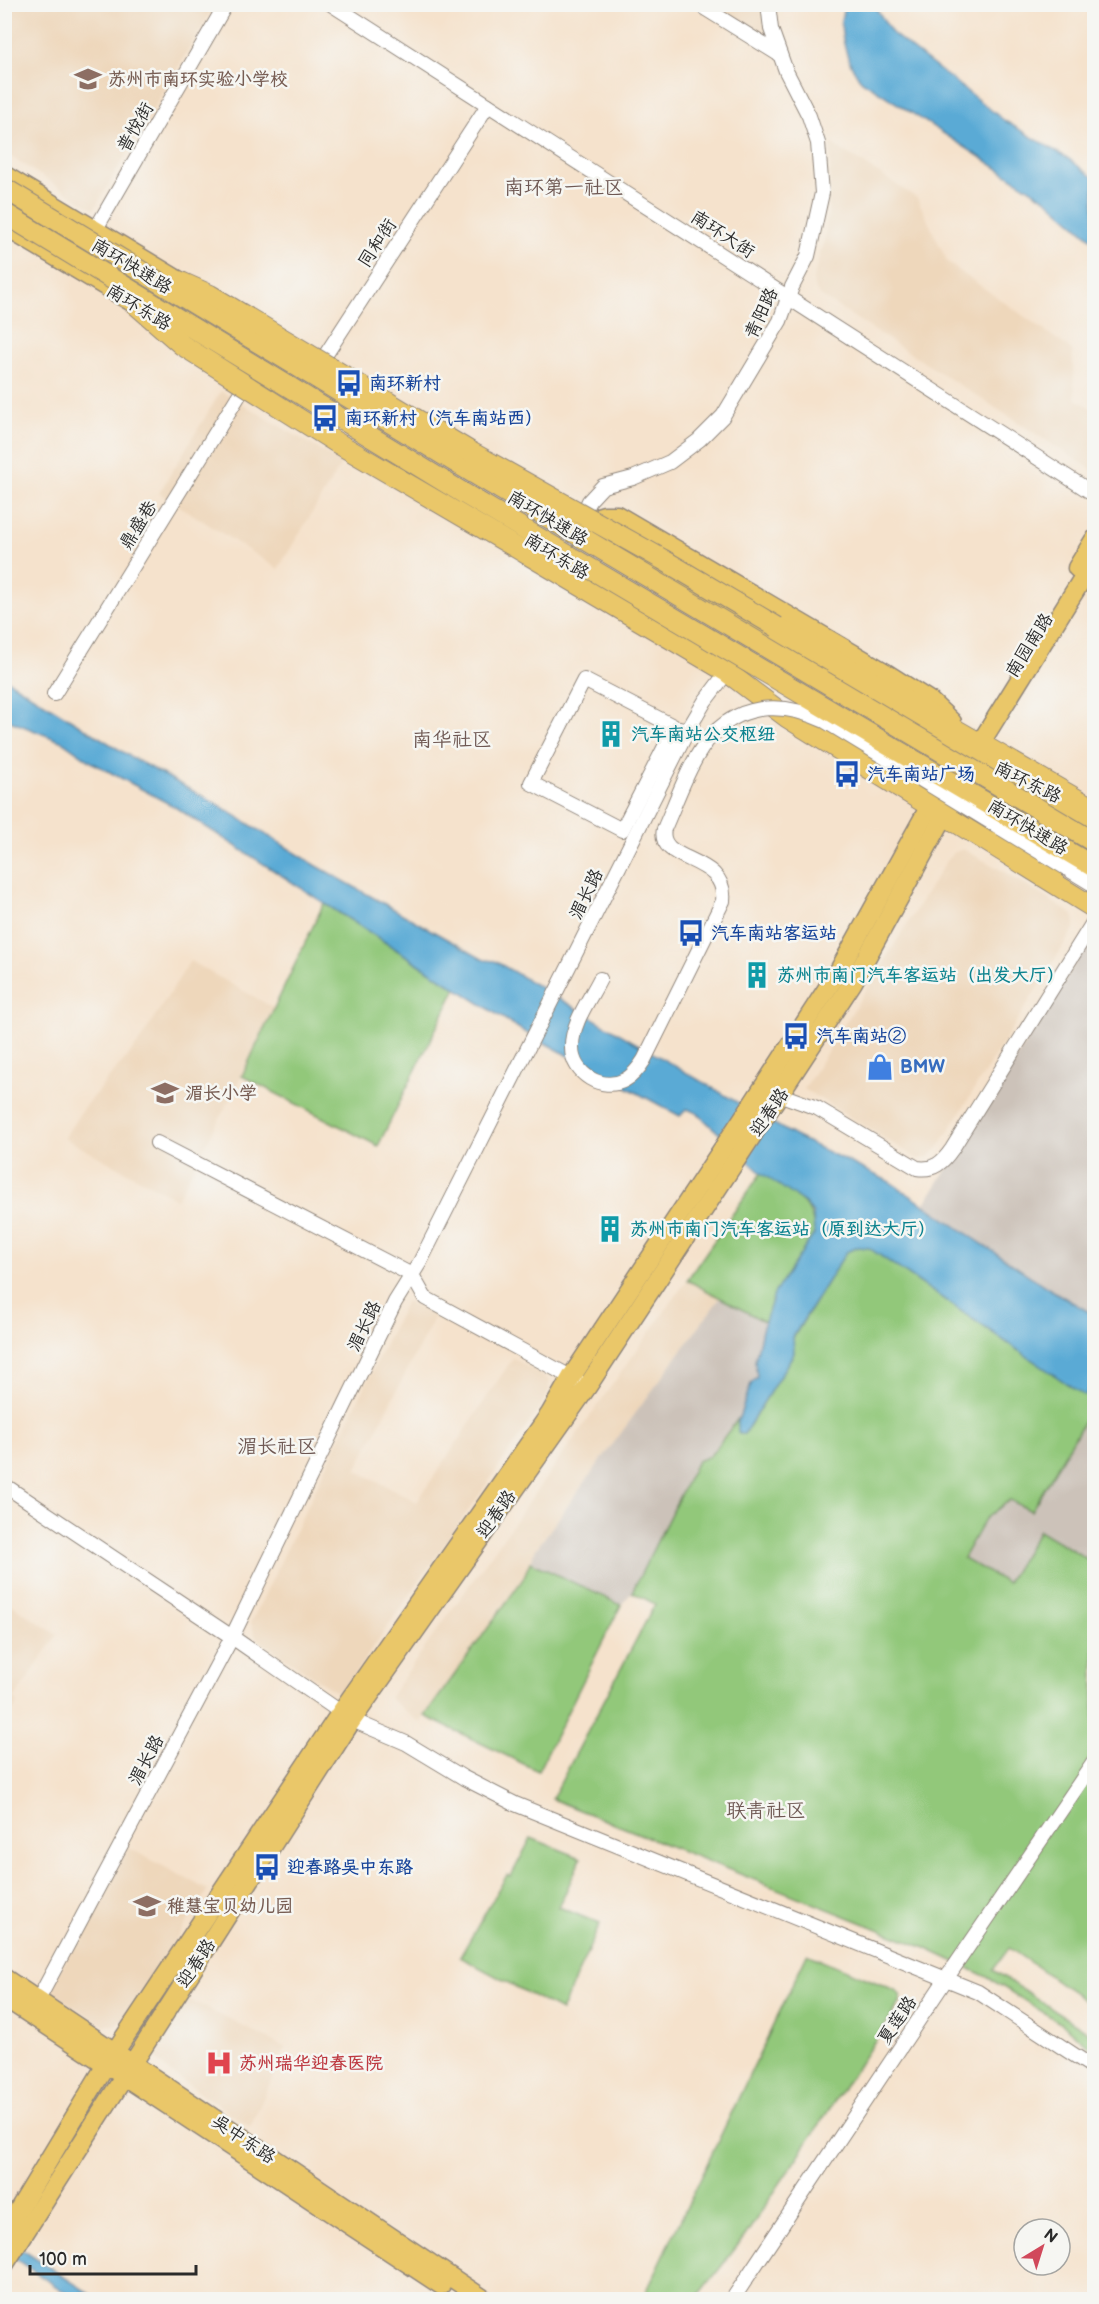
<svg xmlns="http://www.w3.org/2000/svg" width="1099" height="2304" font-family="'Balsamiq Sans','LXGW WenKai TC',sans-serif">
<rect width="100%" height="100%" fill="#f6f6f2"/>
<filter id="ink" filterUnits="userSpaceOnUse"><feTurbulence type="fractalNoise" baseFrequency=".0167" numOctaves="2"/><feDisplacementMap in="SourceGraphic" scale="12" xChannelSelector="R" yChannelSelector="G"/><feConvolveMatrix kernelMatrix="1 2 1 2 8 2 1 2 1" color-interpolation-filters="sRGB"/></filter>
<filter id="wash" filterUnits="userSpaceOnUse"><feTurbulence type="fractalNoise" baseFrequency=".008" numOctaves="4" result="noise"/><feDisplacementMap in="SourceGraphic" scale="24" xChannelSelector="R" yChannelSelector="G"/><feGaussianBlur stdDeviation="1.35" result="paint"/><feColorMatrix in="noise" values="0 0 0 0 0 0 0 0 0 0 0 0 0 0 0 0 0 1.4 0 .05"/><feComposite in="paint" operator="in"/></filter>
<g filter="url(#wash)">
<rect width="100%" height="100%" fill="#f5e2cc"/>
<!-- built -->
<g fill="#eed7bb">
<polygon points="4,5 215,5 94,209 5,153"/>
<polygon points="705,5 762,5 769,44"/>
<polygon points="831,143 917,198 948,263 1072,350 1075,398 1094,410 1094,471 819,295 814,286 813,279 825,237 828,214"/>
<polygon points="221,391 342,463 278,569 159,493"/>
<polygon points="963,849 1003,871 1072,914 1075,921 1075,927 938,1148 929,1157 918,1159 804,1089 947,860 953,853"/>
<polygon points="190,961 274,1008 242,1076 177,1199 64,1138 84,1107 138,1044"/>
<polygon points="687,1280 720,1298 536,1549 523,1579 420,1723 389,1698"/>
<polygon points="406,1301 435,1316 356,1470 417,1502 513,1358 546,1378 549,1381 549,1391 541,1406 340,1695 256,1638 251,1623"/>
<polygon points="5,1600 57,1635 14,1699 18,1702 5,1725"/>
<polygon points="129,1848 208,1890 123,2020 115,2025 103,2025 49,1991"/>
<polygon points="182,1996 286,2048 250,2127 167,2070 154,2055 153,2044"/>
</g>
<!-- industrial -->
<g fill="#ccc2b9">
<polygon points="1092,937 1094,939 1094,1315 1048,1288 924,1205"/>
<polygon points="720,1298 765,1322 755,1361 757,1377 751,1384 740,1416 710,1456 697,1461 632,1592 621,1605 530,1562 536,1549"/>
<polygon points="1094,1405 1094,1563 1039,1530 1007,1583 963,1559 985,1519 1011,1500 1031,1511"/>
</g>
<!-- green -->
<g fill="#92c87a" stroke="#5e7a52" stroke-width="1.5">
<polygon points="324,903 456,988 378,1146 242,1076"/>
<path d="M761,1173C786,1190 816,1200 814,1234L775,1292L765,1322L687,1280Z"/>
<polygon points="858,1247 869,1248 1085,1396 1094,1378 1094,1405 1031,1511 1010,1500 985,1519 963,1558 1007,1583 1039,1530 1094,1563 1094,2006 1009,1948 993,1970 1094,2036 1094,2050 1062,2024 987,1977 923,1947 552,1799 655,1604 632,1592 697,1461 710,1456 740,1416 738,1421 741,1434 745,1433 794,1353 793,1338 846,1252"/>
<polygon points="530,1562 621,1605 538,1771 425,1716 523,1579"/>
<polygon points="531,1838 581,1858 559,1907 600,1924 561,2011 460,1957 507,1875 511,1876"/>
<polygon points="807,1954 895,1990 901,1996 900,2003 745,2236 696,2299 643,2299"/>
</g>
<!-- water -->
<g fill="#5aaad5" stroke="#426a80" stroke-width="1.5">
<path d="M844,5H874L892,33L1005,121L1069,159L1094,178V241L1047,200L862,81C849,68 842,42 841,23C841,17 844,10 844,5Z"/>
<polygon points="4,678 131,757 220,806 317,866 484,960 495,961 795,1136 890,1182 1048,1288 1094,1315 1094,1378 1085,1396 869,1248 858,1247 846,1252 793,1337 794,1353 744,1434 741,1434 738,1432 738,1421 751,1384 757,1377 755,1361 762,1330 775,1292 814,1234 813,1214 805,1203 761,1173 697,1113 687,1109 680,1116 523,1031 175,807 93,763 63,742 5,719"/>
<polygon points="4,2238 98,2299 75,2299 5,2252"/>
</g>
</g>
<g filter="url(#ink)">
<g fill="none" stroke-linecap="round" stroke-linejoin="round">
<defs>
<g id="minor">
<polyline points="331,4 1094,494"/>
<polyline points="698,4 780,55"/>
<polyline points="75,265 226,4"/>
<polyline points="297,401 319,365 488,105"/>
<polyline points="558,556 579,522 589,501 603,486 633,478 670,462 699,440 723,416 780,321 792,287 808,256 822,193 818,143 809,116 786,71 771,29 768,4"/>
<polyline points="54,694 249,379"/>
<polyline points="675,727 622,830 531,783 584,680 675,727 688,730"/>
<path d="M600,979C590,999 571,1024 572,1048C572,1074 602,1092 625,1080C634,1075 639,1068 644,1060L723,901C728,854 656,864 664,829"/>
<path d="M781,1095L817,1108L917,1168C934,1171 943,1162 952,1149L1094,921"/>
<polyline points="157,1143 412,1275 425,1298 578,1381"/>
<polyline points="4,1485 232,1637 352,1720 406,1743 464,1778 515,1804 978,1992 1094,2068"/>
<polyline points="38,2000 232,1637 395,1302 420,1262 688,730 705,701 727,672"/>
<polyline points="732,2300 946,1979 1094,1762"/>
</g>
<g id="major">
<polyline points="4,175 188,286"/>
<polyline points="4,226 147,311"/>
<polyline points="581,522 604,515 617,515 886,673 930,701 952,722"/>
<path d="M602,536C742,619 880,709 1027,782"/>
<polyline points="1077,568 1094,540"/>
<polyline points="1002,834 1053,874"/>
<polyline points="4,1978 485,2300"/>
<polyline points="4,1997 441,2285"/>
<polyline points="4,2234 106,2065 341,1712 550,1414 572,1376 753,1103 838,972 947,775"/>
<polyline points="4,2265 352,1720 587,1387 853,982 955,796 973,755 1094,560"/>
</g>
<g id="highway">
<polyline points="527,554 727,672 788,718 1094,908"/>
<polyline points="777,627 1094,809"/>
<polyline points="1012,778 1094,827"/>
</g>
</defs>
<!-- minor casing -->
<use href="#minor" stroke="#90867c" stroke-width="16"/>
<!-- major casing -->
<use href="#major" stroke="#90867c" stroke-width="21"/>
<!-- highway casing -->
<use href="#highway" stroke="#90867c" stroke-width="22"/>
<!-- minor -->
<use href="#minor" stroke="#fff" stroke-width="14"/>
<!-- major -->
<use href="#major" stroke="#eac769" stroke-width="18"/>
<!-- highway -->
<use href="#highway" stroke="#eac769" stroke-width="20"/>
<defs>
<path id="minor-bridge" d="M664,829C677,800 691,757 713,734C745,701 787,703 825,721L1094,885"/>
<g id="highway-bridge">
<polyline points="4,188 475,474 1094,842"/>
<polyline points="4,213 463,493 1094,867"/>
<polyline points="174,279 210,295 469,451 662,559 777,627"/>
<polyline points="134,303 182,345 334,441 527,554"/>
</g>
</defs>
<!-- minor-bridge casing -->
<use href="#minor-bridge" stroke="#90867c" stroke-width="16" stroke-linecap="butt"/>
<!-- highway-bridge casing -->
<use href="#highway-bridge" stroke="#90867c" stroke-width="22" stroke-linecap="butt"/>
<!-- minor-bridge -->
<use href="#minor-bridge" stroke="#fff" stroke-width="14"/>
<!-- highway-bridge -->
<use href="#highway-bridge" stroke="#eac769" stroke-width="20"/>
</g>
</g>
<!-- icons -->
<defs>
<symbol id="school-bare" viewBox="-9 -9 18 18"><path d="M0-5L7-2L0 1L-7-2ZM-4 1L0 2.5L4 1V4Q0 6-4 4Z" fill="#8d6e63" stroke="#f6f6f2" stroke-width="2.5" paint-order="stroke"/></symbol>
<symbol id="bus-bare" viewBox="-9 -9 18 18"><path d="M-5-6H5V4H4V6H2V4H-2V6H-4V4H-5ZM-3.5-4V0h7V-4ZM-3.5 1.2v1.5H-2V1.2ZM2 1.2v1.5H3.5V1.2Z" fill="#1a4fb4" stroke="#f6f6f2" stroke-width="2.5" paint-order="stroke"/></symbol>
<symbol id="building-bare" viewBox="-9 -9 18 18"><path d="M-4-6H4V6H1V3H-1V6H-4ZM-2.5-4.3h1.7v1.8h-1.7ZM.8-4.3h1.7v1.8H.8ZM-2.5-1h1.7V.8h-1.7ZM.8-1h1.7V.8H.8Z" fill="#0f9aa8" stroke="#f6f6f2" stroke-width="2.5" paint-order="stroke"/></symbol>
<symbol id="shop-bare" viewBox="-9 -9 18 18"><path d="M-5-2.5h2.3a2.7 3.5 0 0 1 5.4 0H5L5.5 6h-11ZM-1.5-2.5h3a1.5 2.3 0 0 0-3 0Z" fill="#3f7fe0" stroke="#f6f6f2" stroke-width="2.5" paint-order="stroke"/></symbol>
<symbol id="hospital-bare" viewBox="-9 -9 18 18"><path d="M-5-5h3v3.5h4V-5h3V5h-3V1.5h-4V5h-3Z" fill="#e0444e" stroke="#f6f6f2" stroke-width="2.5" paint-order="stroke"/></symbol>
</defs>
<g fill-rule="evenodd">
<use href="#school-bare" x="69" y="60" width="38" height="38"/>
<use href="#bus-bare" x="330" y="364" width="38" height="38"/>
<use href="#bus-bare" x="306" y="399" width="38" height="38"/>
<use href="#building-bare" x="592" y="715" width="38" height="38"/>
<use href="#bus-bare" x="828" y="755" width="38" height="38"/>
<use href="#bus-bare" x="672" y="914" width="38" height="38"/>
<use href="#building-bare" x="738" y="956" width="38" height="38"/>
<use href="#bus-bare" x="777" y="1017" width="38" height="38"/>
<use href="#shop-bare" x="861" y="1048" width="38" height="38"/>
<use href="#school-bare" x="146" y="1074" width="38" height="38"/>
<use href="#building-bare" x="591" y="1210" width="38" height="38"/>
<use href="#bus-bare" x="248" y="1848" width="38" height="38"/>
<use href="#school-bare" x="128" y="1887" width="38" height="38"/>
<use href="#hospital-bare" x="200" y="2044" width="38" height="38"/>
</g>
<g text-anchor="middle" stroke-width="5" stroke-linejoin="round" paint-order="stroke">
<!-- education labels -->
<g font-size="18" font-weight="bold" fill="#785e54" stroke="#f6f6f2" text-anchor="start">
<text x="108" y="85">苏州市南环实验小学校</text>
<text x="185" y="1099">湄长小学</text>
<text x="167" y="1912">稚慧宝贝幼儿园</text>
</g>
<!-- street labels -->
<g font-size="18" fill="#2b2b2b" stroke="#f6f6f2">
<text transform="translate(135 127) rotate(-60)" y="6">普悦街</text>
<text transform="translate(723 234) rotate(33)" y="6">南环大街</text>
<text transform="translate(377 243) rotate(-57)" y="6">同和街</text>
<text transform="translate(132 266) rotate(31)" y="6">南环快速路</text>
<text transform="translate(139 307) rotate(31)" y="6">南环东路</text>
<text transform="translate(761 313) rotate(-65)" y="6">青阳路</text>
<text transform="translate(548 518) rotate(31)" y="6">南环快速路</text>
<text transform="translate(138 525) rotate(-58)" y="6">鼎盛巷</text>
<text transform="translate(557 556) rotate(31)" y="6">南环东路</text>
<text transform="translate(1029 645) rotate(-58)" y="6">南园南路</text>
<text transform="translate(1028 782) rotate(26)" y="6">南环东路</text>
<text transform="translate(1028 827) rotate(31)" y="6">南环快速路</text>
<text transform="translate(586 894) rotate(-64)" y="6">湄长路</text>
<text transform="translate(769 1112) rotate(-56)" y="6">迎春路</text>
<text transform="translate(364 1326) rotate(-64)" y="6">湄长路</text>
<text transform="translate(496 1514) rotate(-55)" y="6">迎春路</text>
<text transform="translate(146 1760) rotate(-62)" y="6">湄长路</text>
<text transform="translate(196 1963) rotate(-57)" y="6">迎春路</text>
<text transform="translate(897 2020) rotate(-56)" y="6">夏莲路</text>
<text transform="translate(244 2139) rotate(34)" y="6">吴中东路</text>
</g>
<!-- transit labels -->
<g font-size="18" font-weight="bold" fill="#164399" stroke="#f6f6f2" text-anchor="start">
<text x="369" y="389">南环新村</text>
<text x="345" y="424">南环新村（汽车南站西）</text>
<text x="867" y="780">汽车南站广场</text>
<text x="711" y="939">汽车南站客运站</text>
<text x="816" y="1042">汽车南站②</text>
<text x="287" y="1873">迎春路吴中东路</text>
</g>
<!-- culture labels -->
<g font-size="18" font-weight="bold" fill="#0d838f" stroke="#f6f6f2" text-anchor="start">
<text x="631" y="740">汽车南站公交枢纽</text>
<text x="777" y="981">苏州市南门汽车客运站（出发大厅）</text>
<text x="630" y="1235">苏州市南门汽车客运站（原到达大厅）</text>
</g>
<!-- shop labels -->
<g font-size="18" font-weight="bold" fill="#366cbe" stroke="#f6f6f2" text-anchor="start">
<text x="900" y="1073">BMW</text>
</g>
<!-- health labels -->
<g font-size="18" font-weight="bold" fill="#be3a42" stroke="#f6f6f2" text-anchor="start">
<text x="239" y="2069">苏州瑞华迎春医院</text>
</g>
<!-- neighbourhood labels -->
<g font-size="20" fill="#6f5954" stroke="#f6f6f2">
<text x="564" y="194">南环第一社区</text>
<text x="452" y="746">南华社区</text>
<text x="277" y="1453">湄长社区</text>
<text x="766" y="1817">联青社区</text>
</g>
</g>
<!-- margin -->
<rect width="1099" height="2304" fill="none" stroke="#f6f6f2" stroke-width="24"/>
<!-- north arrow -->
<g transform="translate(1042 2247) rotate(38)"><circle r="28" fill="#f6f6f2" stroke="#a5a5a2" stroke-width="1.5"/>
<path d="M0-4.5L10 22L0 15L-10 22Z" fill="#d1495b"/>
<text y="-9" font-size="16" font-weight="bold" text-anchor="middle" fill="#2b2b2b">N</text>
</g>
<!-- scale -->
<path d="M30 2265v9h166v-9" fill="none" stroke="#2b2b2b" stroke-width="3"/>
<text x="39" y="2265" font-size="18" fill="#2b2b2b" stroke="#f6f6f2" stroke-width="4.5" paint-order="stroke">100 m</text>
</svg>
